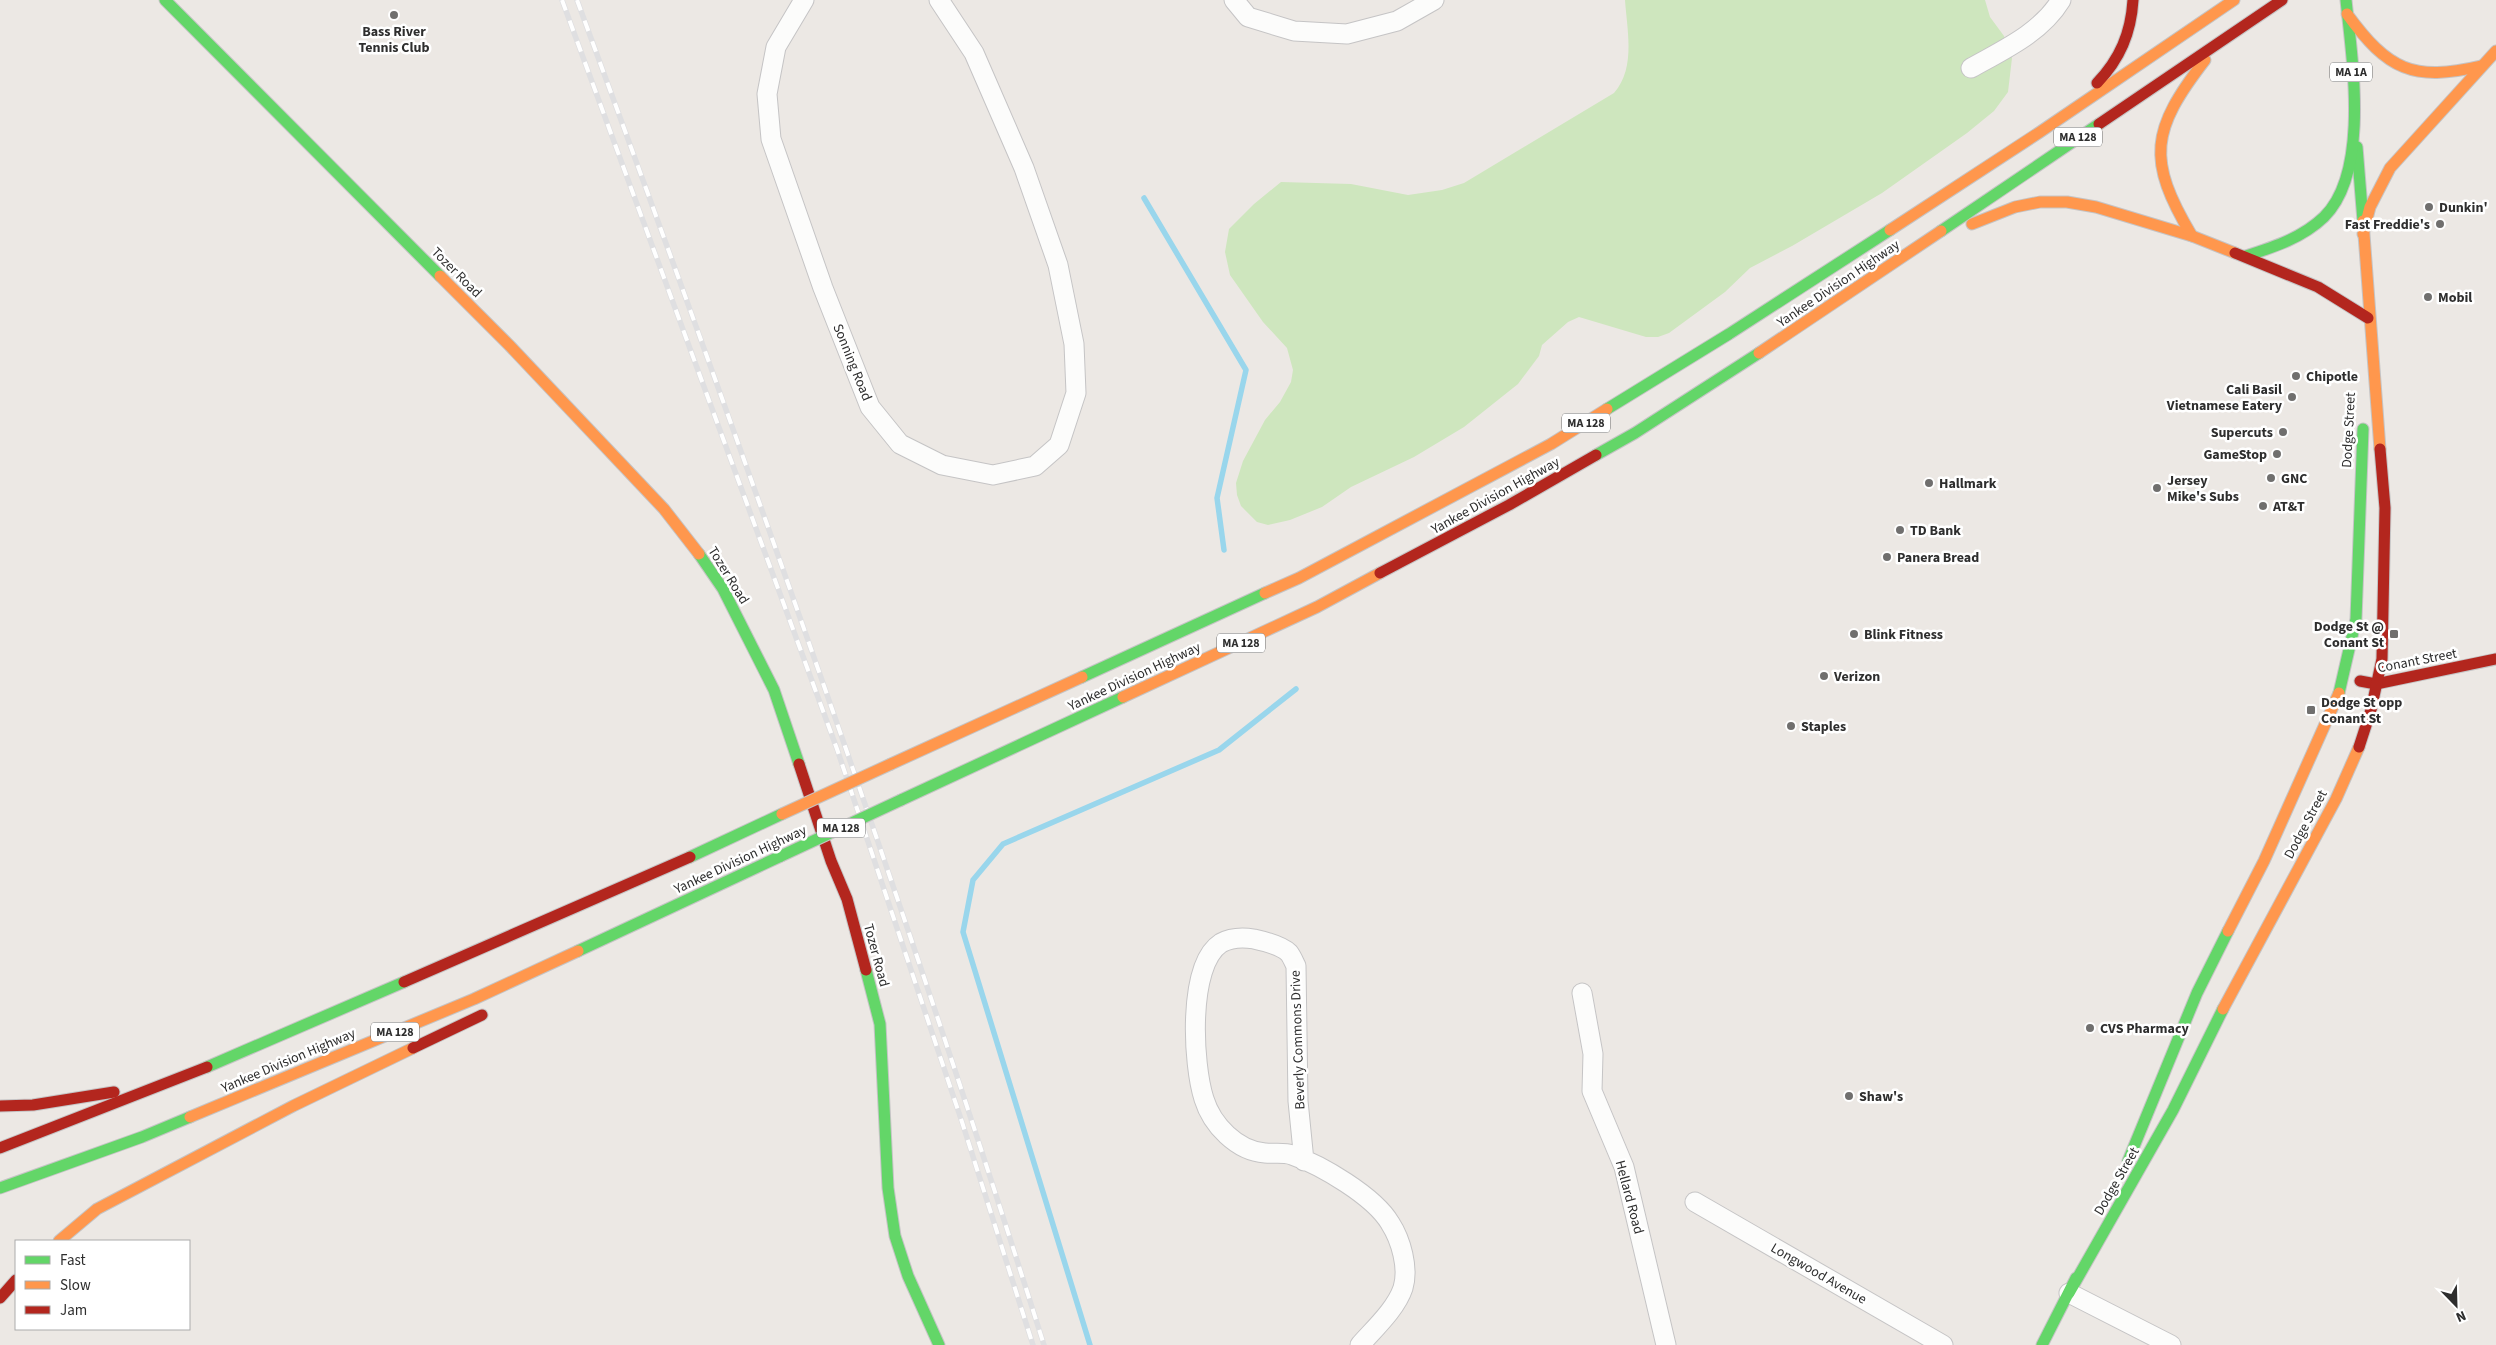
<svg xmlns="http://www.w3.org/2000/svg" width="2496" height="1345" font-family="'Source Sans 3',sans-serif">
<rect width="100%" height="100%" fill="#ece8e4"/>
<!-- green -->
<path fill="#cee6be" d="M1625,0H1985L1990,17L2004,36L2012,58L2008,92L1994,111L1967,133L1882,193L1792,246L1750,268L1725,292L1669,333L1658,337H1646L1579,317L1568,322L1542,345L1539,356L1518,384L1464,427L1414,457L1351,487L1322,507L1290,520L1268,525L1257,522L1241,506L1237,495L1236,483L1243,461L1265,420L1280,402L1291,382L1293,370L1287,348L1263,322L1230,275L1225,252L1229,229L1254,204L1281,182L1351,184L1408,195L1442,190L1464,183L1614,93C1636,68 1627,30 1625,0Z"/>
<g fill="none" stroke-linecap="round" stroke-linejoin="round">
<!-- stream -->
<g stroke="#99d6ec" stroke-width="5.5">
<polyline points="1144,198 1246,370 1217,498 1224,550"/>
<polyline points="1090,1345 963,932 973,880 1003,844 1219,750 1296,689"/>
</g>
<defs>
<g id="street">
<polyline points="804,0 776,47 767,94 771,139 823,288 870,407 900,444 942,465 993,475 1035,466 1059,445 1076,393 1074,344 1058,265 1024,168 974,53 939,0"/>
<polyline points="1234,0 1248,17 1294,31 1347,34 1397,21 1434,0"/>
<path d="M1971,68C2003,50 2041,33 2061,0"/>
<polyline points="1582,993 1593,1054 1592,1091 1624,1167 1666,1345"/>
<path d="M1304,1161L1298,1101L1296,966C1294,962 1292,957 1289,953C1282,946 1263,941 1254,939C1242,937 1232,937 1221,943C1187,965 1193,1065 1204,1099C1212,1125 1237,1151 1265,1153C1274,1154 1284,1152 1292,1155C1321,1165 1374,1196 1390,1223C1401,1240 1409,1268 1403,1288C1396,1309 1374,1329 1360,1345"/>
<polyline points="1695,1202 1943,1345"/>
<polyline points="2069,1293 2171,1345"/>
</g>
<g id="fast">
<polyline points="165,0 440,276"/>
<polyline points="2357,147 2363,221"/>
<polyline points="1941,231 2099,124"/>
<path d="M2246,256C2274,247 2302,238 2324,217C2370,172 2352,59 2346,0"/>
<polyline points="1607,409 1729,334 1890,230"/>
<polyline points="1596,455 1635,433 1759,353"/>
<polyline points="699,554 723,589 774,690 799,764"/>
<polyline points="1082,677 1265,593"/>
<polyline points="2339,693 2356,619 2363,429"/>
<polyline points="901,800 1123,697"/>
<polyline points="690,857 782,814"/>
<polyline points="578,951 781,856"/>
<polyline points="866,970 880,1024 888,1188 895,1236 908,1276 939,1345"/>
<polyline points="207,1067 404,982"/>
<polyline points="2128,1161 2197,993 2228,931"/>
<polyline points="0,1188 142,1137 190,1117"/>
<polyline points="2069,1293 2173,1110 2223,1009"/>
<polyline points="2042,1345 2076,1278"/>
</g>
<g id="slow">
<path d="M2347,14C2388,70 2413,82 2481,66"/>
<polyline points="2363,221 2380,449"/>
<polyline points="1972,224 2015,207 2040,202 2067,202 2096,207 2192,236 2235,253"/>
<polyline points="1890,230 2040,132 2234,0"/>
<polyline points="2363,234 2370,207 2390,168 2496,51"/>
<path d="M2192,236C2146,159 2151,130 2205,60"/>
<polyline points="440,276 510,346 664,509 699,554"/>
<polyline points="1759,353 1941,231"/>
<polyline points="1265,593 1299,578 1551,444 1607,409"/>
<polyline points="1123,697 1317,607 1380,573"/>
<polyline points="891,764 1082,677"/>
<polyline points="2228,931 2264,861 2339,693"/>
<polyline points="2223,1009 2336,799 2359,747"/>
<polyline points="190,1117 474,999 578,951"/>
<polyline points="59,1241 97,1209 293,1106 413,1048"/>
</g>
<g id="jam">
<path d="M2097,83C2120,59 2131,33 2133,0"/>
<polyline points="2099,124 2282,0"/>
<polyline points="2235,253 2318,287 2368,318"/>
<polyline points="1380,573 1509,505 1596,455"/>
<polyline points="2360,681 2376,684 2496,659"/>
<polyline points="2359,747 2371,710 2382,659 2385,508 2380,449"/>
<polyline points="799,764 831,861 847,899 866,970"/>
<polyline points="404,982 690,857"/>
<polyline points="413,1048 482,1015"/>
<polyline points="0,1106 33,1105 114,1092"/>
<polyline points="0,1148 207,1067"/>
<polyline points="0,1298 16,1280"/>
</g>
</defs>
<!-- street casing -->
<use href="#street" stroke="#c5c4c5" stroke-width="21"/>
<!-- fast casing -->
<use href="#fast" stroke="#c5c4c5" stroke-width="13"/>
<!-- slow casing -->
<use href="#slow" stroke="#c5c4c5" stroke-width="13"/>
<!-- jam casing -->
<use href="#jam" stroke="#c5c4c5" stroke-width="13"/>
<!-- street -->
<use href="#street" stroke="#fcfcfb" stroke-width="19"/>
<!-- fast -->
<use href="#fast" stroke="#63d668" stroke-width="11"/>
<!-- slow -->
<use href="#slow" stroke="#ff974d" stroke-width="11"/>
<!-- jam -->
<use href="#jam" stroke="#b3261e" stroke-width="11"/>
<defs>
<g id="rail">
<polyline points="562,0 837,749 962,1122 1033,1345"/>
<path d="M577,0C741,446 901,892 1044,1345"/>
</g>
</defs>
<!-- rail casing -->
<use href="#rail" stroke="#dfdfe1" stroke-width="5.5"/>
<!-- rail -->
<use href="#rail" stroke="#fff" stroke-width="4" stroke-dasharray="11" stroke-linecap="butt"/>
<defs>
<polyline id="fast-bridge" points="781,856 901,800"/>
<polyline id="slow-bridge" points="782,814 891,764"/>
</defs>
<!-- fast-bridge casing -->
<use href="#fast-bridge" stroke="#c6c5c4" stroke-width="13" stroke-linecap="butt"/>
<!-- slow-bridge casing -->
<use href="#slow-bridge" stroke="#c6c5c4" stroke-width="13" stroke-linecap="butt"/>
<!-- fast-bridge -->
<use href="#fast-bridge" stroke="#63d668" stroke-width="11"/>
<!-- slow-bridge -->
<use href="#slow-bridge" stroke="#ff974d" stroke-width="11"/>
</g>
<!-- markers -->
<g fill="#706f6e" stroke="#fff" stroke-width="2">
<circle cx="394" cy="15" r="5"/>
<circle cx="2429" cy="207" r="5"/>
<circle cx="2440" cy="224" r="5"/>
<circle cx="2428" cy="297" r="5"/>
<circle cx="2296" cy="376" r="5"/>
<circle cx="2292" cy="397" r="5"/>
<circle cx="2283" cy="432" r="5"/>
<circle cx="2277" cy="454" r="5"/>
<circle cx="2271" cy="478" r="5"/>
<circle cx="1929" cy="483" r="5"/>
<circle cx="2157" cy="488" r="5"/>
<circle cx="2263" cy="506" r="5"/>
<circle cx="1900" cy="530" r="5"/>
<circle cx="1887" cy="557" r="5"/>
<circle cx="1854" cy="634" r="5"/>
<rect x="2389" y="629" width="10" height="10" rx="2.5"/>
<circle cx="1824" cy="676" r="5"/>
<rect x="2306" y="705" width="10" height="10" rx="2.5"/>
<circle cx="1791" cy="726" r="5"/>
<circle cx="2090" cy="1028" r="5"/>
<circle cx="1849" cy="1096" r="5"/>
</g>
<g text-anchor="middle" stroke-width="5" stroke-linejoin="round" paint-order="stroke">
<!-- shield labels -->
<g fill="#fff" stroke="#6d6d6d" stroke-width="1">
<rect x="2330" y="62.5" width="42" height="19" rx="4"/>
<rect x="2054" y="127.5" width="48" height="19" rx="4"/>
<rect x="1562" y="413.5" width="48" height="19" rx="4"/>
<rect x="1217" y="633.5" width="48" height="19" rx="4"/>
<rect x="817" y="818.5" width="48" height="19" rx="4"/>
<rect x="371" y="1022.5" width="48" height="19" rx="4"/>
</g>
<g font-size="12" font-weight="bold" fill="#2e2e2e">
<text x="2351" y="76">MA 1A</text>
<text x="2078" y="141">MA 128</text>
<text x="1586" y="427">MA 128</text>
<text x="1241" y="647">MA 128</text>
<text x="841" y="832">MA 128</text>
<text x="395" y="1036">MA 128</text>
</g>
<!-- poi labels -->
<g font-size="14" font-weight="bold" fill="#2e2e2e" stroke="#fff" text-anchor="start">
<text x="394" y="36" text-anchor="middle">Bass River<tspan x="394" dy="16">Tennis Club</tspan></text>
<text x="2439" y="212">Dunkin'</text>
<text x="2430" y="229" text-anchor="end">Fast Freddie's</text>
<text x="2438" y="302">Mobil</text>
<text x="2306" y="381">Chipotle</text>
<text x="2282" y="394" text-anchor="end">Cali Basil<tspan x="2282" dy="16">Vietnamese Eatery</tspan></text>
<text x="2273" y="437" text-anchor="end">Supercuts</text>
<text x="2267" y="459" text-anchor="end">GameStop</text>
<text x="2281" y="483">GNC</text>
<text x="2167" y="485">Jersey<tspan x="2167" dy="16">Mike's Subs</tspan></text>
<text x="1939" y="488">Hallmark</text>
<text x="2273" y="511">AT&amp;T</text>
<text x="1910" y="535">TD Bank</text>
<text x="1897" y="562">Panera Bread</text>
<text x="2384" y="631" text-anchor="end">Dodge St @<tspan x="2384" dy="16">Conant St</tspan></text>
<text x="1864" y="639">Blink Fitness</text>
<text x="1834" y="681">Verizon</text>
<text x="2321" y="707">Dodge St opp<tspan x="2321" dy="16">Conant St</tspan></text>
<text x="1801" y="731">Staples</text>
<text x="2100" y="1033">CVS Pharmacy</text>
<text x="1859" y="1101">Shaw's</text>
</g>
<!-- street labels -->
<g font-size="14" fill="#2e2e2e" stroke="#fff">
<text transform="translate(457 272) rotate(45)" y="5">Tozer Road</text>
<text transform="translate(1838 283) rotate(-34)" y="5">Yankee Division Highway</text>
<text transform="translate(853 362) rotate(68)" y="5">Sonning Road</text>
<text transform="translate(2348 430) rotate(-87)" y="5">Dodge Street</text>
<text transform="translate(1495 495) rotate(-29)" y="5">Yankee Division Highway</text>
<text transform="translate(729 575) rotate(58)" y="5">Tozer Road</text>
<text transform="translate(2417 660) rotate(-11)" y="5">Conant Street</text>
<text transform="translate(1134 676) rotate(-25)" y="5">Yankee Division Highway</text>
<text transform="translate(2305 824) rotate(-62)" y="5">Dodge Street</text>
<text transform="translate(740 859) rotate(-25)" y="5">Yankee Division Highway</text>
<text transform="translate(877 955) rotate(75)" y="5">Tozer Road</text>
<text transform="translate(1297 1040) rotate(-92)" y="5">Beverly Commons Drive</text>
<text transform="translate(288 1060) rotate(-23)" y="5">Yankee Division Highway</text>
<text transform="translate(2116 1181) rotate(-60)" y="5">Dodge Street</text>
<text transform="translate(1630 1197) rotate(75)" y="5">Hellard Road</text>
<text transform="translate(1819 1273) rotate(30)" y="5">Longwood Avenue</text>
</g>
</g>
<!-- legend -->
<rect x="15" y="1240" width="175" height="90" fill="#ffffff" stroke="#ababab"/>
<rect x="25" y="1256" width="25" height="8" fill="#63d668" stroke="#ababab"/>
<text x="60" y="1265" font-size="15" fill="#2e2e2e">Fast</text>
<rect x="25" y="1281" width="25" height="8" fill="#ff974d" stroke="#ababab"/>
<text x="60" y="1290" font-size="15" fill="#2e2e2e">Slow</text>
<rect x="25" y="1306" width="25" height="8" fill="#b3261e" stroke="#ababab"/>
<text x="60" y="1315" font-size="15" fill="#2e2e2e">Jam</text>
<!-- north arrow -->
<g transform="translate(2456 1305) rotate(157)" stroke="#ffffff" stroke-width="4" paint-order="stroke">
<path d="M0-4L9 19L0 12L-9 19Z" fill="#2e2e2e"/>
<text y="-8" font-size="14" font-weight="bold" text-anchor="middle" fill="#2e2e2e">N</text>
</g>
</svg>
